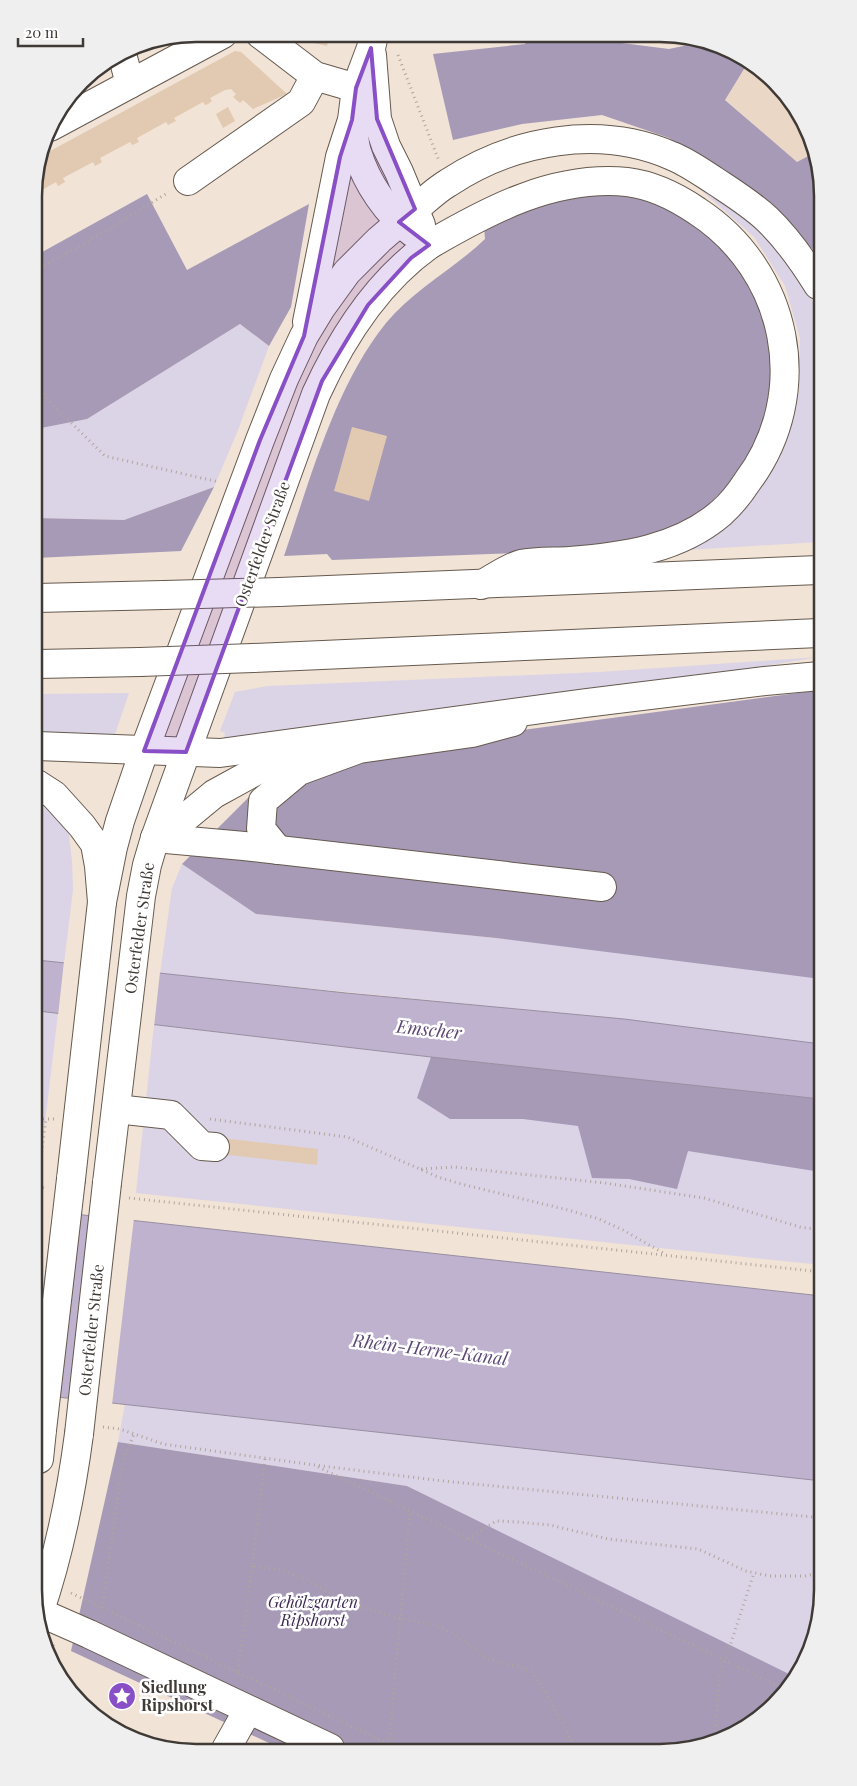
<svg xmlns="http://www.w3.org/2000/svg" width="857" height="1786" font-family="'Playfair Display',serif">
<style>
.built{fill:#ead7c5}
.green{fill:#dbd3e6}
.forest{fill:#a69ab7}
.water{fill:#beb2cf;stroke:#988ea1}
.pier{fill:#f1e3d6}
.building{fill:#e2c9b1}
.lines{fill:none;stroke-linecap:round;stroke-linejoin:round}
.minor-casing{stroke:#665a4f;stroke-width:30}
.major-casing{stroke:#665a4f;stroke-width:30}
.highway-casing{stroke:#665a4f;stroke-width:30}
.path{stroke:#b0a59b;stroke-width:3;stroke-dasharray:1 4;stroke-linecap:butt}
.minor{stroke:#fff;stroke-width:28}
.major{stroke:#fff;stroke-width:28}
.highway{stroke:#fff;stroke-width:28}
.major-bridge-casing{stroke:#665a4f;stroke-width:30;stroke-linecap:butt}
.highway-bridge-casing{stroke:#665a4f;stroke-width:30;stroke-linecap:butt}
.major-bridge{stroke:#fff;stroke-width:28}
.highway-bridge{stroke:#fff;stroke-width:28}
.marked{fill:#894fc6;fill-opacity:0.2;stroke:#894fc6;stroke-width:4;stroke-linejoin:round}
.labels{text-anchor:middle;stroke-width:5;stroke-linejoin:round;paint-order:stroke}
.street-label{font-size:16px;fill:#3f3a35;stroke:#fff}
.park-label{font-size:16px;font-style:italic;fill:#3e2b54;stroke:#fff}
.poi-label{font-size:16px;font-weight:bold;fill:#3f3a35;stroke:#fff;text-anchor:start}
.water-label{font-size:18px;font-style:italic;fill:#5c4874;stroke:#fff}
.rim{fill:none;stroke:#3f3a35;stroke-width:2.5}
</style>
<rect width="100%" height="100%" fill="#f1e3d6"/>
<g class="built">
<polygon points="587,36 692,37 713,48 587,39"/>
<polygon points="729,55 768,74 796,106 818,154 797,162 725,99"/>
</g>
<g class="green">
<polygon points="709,188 758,228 805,287 818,311 819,542 687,550 780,448 799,392 800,338 785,286 754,237 701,190"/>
<polygon points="240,324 269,346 238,430 214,487 124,520 36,518 36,429 87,419"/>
<polygon points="819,657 597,694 223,743 225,733 220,731 235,692 268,686 600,672"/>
<polygon points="129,693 113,740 37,736 37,694"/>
<polygon points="37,795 68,827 72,861 73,890 64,963 37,960"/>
<polygon points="182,864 256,914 496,938 821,975 821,1044 624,1019 160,974 172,888"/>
<polygon points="38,1011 58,1013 38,1181"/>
<polygon points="154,1025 431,1057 821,1099 822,1265 136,1193"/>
<polygon points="125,1404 822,1481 823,1600 811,1651 794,1678 407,1486 118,1442"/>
</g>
<g class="forest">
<polygon points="529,36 610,36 614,42 669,49 702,42 747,64 725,100 797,162 816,152 818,154 818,254 748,190 669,138 602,115 522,124 453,140 433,54 525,44"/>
<polygon points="147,194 187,270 309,204 291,307 269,346 240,324 87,419 36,429 35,256"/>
<path d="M591,194L643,197L680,213L713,237L743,269L761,307L772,361L770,393L758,438L740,473L704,509L666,532L572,551L332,560L327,554L284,556C310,480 335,386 386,323C413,290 454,269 485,239L484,225L542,202Z"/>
<polygon points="214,487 181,551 36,558 36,518 124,520"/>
<polygon points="820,690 821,979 496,938 256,914 182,864 247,799 271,772 375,750"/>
<polygon points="431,1057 821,1099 821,1172 688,1151 677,1189 629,1179 592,1178 578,1126 523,1119 450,1119 417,1098"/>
<polygon points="118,1442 407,1486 795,1677 783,1696 751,1725 703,1747 282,1749 71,1651"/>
</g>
<g class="water">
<polygon points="37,960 346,993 624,1019 821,1044 821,1099 431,1057 38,1011"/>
<polygon points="38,1210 822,1296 822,1481 39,1395"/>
</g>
<g class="pier">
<polygon points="64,961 160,972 154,1027 58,1016"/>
<polygon points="38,1208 53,1210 38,1327"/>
<polygon points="118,1217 134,1218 112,1405 97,1404"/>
</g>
<g class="building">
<polygon points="305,34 330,35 327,46 304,41"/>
<polygon points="235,51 241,52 287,94 253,109 243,100 240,103 233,97 236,94 231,89 225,90 210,98 212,101 208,104 205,105 203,102 174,118 176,121 168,125 166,122 137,138 139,142 132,145 130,142 100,158 102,162 95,166 93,162 63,178 65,182 58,186 56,182 35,194 35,176 41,156"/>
<polygon points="228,107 235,121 223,128 216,114"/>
<polygon points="352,427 387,436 369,501 334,491"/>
<polygon points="222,1138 318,1149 317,1165 220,1154"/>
</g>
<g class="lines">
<g class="minor-casing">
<g id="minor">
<polyline points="260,34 315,76 356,88"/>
<polyline points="130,84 223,34"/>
<polyline points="50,127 130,84 122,54"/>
<polyline points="188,181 301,102 315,76"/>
<polyline points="155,838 244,846 602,887"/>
<polyline points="278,850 261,829 263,801 299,771 359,749 472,733 513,722"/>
<polyline points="116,1109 171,1115 202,1146 215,1147"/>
<polyline points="39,1612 89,1634 330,1748"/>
<polyline points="226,1749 248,1710"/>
</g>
</g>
<g class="major-casing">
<g id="major">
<polyline points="372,55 377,119 386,146 399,172 421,225"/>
<path d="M352,121C354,131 354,143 357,152C367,184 387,213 413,233"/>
<polyline points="307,322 340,157 352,120 356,88 371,48 374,35"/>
<polyline points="71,1179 102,902 113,847 120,821 144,751 260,440 284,379 304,336 321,308 347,272 379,240 415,209"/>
<path d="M107,1183L141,896L147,865L155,838L316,394C342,337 377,282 429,245"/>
<polyline points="39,1459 42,1430"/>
<path d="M39,1613C59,1555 71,1495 79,1434"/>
</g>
</g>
<g class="highway-casing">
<g id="highway">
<path d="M415,209C426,200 436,190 448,183C513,140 599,124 672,156C687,162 701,172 715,181C733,193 751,204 767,219C787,238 803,261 818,285"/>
<path d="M429,245C489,210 554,175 627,182C653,185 675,196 697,211C788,270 814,393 747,482C740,493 731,504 721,513C679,549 623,557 570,561C554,562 536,561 521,564C509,567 492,579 481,585"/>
<polyline points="279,592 819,570"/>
<polyline points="36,598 164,595"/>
<polyline points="253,658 819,633"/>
<polyline points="37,664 140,662"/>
<polyline points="37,746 220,753 586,703 765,681 820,676"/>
<polyline points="37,784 54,795 82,826 95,844 99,866 102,902"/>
<polyline points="155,838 185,818 214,794 256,771 296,754"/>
</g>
</g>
<g class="path">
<polyline points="398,55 439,161"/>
<polyline points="35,270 86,243 169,192"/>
<polyline points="36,381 49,401 105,456 219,482"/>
<polyline points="38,1119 55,1119"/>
<polyline points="210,1119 347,1137 438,1177 461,1184 568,1210 599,1219 623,1230 665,1254"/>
<polyline points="421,1169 454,1167 605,1183 704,1198 800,1227 822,1230"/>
<polyline points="38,1182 46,1118"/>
<polyline points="38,1187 46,1188"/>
<polyline points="129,1198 822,1272"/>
<polyline points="103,1427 120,1429 163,1444 314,1465 443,1481 823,1518"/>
<polyline points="265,1459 252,1566 282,1570 306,1579 340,1599 358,1606 401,1619 435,1625 454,1634 485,1657 500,1663 517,1666 532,1672 543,1688 575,1747"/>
<polyline points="318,1467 787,1690"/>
<polyline points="468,1539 496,1521 518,1522 550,1525 608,1539 698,1549 746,1571 770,1576 805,1576 823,1572"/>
<polyline points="71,1593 397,1748"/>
<polyline points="102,1608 123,1461 134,1434"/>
<polyline points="50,1655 54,1644"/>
<polyline points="238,1671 252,1566"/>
<polyline points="714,1741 720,1671 725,1661 754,1573"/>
<polyline points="389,1744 410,1512"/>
</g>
<use href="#minor" class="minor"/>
<use href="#major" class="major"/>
<use href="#highway" class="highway"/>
<g class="major-bridge-casing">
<g id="major-bridge">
<polyline points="42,1430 71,1179"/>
<polyline points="79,1434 107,1183"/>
</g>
</g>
<g class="highway-bridge-casing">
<g id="highway-bridge">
<polyline points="164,595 279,592"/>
<polyline points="140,662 253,658"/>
</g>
</g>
<use href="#major-bridge" class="major-bridge"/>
<use href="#highway-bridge" class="highway-bridge"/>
</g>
<path class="marked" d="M371,48L377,119L415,209L399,222L429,245L411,258L368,305L322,381L186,752L144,751L260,440L304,336L340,157L352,120L356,88Z"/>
<defs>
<g id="sight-disc" transform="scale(1.4375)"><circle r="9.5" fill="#894fc6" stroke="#fff"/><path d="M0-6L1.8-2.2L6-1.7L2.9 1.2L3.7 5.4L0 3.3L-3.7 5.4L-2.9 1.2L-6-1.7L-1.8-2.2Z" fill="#fff"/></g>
</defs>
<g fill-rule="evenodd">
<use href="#sight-disc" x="122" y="1696"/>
</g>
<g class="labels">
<g class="street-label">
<text transform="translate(262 544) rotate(-70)" y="6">Osterfelder Straße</text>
<text transform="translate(139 928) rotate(-82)" y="6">Osterfelder Straße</text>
<text transform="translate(91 1330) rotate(-84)" y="6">Osterfelder Straße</text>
</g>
<g class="park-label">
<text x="313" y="1608">Gehölzgarten<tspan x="313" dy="18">Ripshorst</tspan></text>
</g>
<g class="poi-label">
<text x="141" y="1693">Siedlung<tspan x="141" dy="18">Ripshorst</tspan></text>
</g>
<g class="water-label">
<text transform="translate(429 1030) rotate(6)" y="6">Emscher</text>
<text transform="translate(430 1350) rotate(7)" y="6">Rhein-Herne-Kanal</text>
</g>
</g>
<path d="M0 0H857V1786H0ZM196 42H660A154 154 0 0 1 814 196V1590A154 154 0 0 1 660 1744H196A154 154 0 0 1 42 1590V196A154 154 0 0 1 196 42Z" fill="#f0efef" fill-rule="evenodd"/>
<path class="rim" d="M196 42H660A154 154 0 0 1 814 196V1590A154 154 0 0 1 660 1744H196A154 154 0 0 1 42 1590V196A154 154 0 0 1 196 42Z"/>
<path d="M18 38v8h65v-8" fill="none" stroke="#3f3a35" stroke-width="2.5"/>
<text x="25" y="38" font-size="15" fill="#3f3a35" stroke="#ffffff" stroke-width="4" paint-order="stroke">20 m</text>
</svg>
